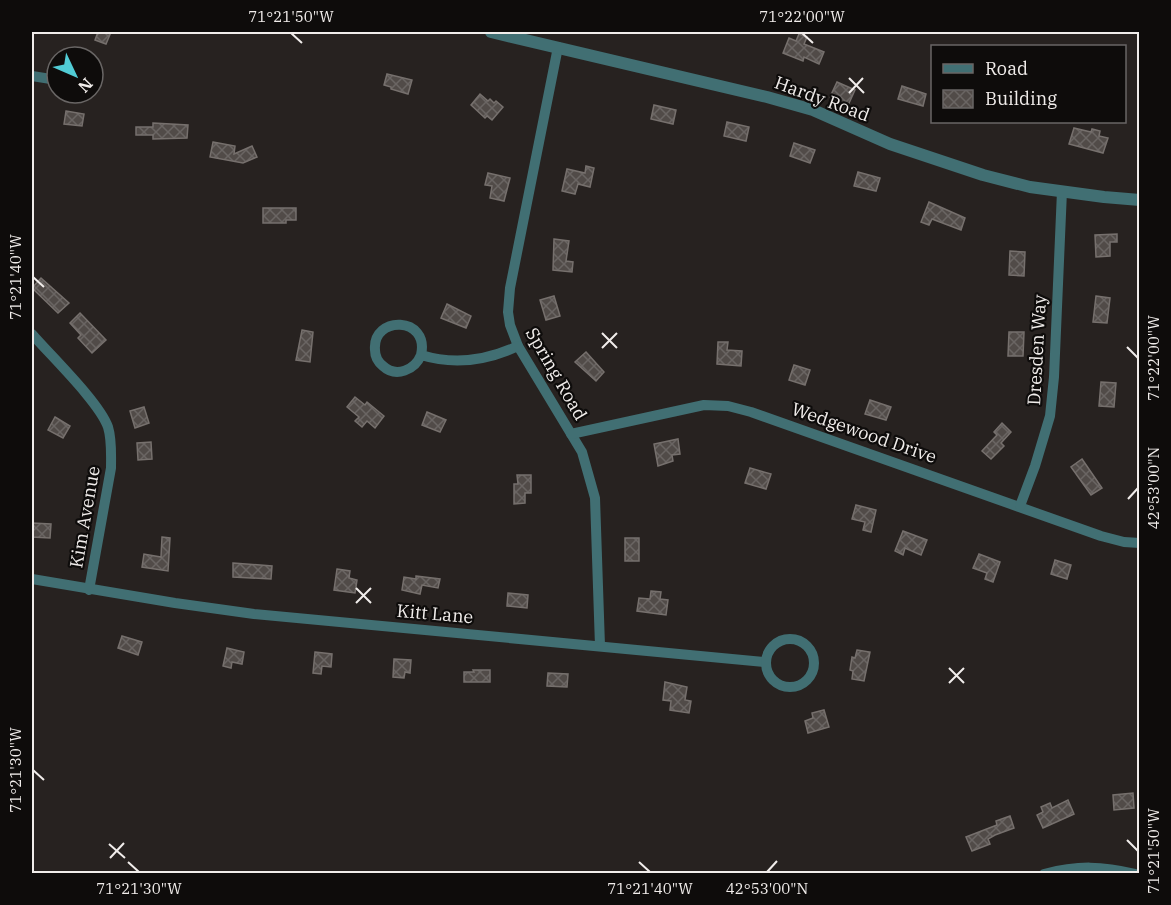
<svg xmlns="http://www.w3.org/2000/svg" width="1171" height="905" font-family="'IBM Plex Serif',serif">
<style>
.building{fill:url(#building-cross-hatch);stroke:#76706d;stroke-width:1.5}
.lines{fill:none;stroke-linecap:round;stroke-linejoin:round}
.minor{stroke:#416f73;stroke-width:10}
.tertiary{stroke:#416f73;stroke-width:12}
.ticks{fill:none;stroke:#f1edeb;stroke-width:2}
.labels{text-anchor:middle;stroke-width:4.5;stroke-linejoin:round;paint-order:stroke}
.street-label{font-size:18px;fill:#f1edeb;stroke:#0e0c0b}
.neatline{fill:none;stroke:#f1edeb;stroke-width:2}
.ticks-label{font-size:15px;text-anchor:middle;fill:#f1edeb}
</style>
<defs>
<pattern id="building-cross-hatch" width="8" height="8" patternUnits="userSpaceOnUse" patternTransform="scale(1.5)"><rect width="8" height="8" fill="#514b48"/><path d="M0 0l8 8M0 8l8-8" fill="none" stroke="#6a6563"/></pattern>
</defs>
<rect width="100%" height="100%" fill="#272220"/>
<g class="building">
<polygon points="98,32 111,32 106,44 95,40"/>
<polygon points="799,34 807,37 804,44 824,52 819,64 804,57 803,61 783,53 789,38 796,41"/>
<polygon points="387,74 412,80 408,94 391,89 391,87 384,85"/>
<polygon points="837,82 855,90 845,112 832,106 835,100 830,97"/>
<polygon points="902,86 926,94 923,106 898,99"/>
<polygon points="480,94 488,101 490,99 494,103 496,101 503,107 492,120 487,116 485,118 471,105"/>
<polygon points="654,105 676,110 673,124 651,119"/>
<polygon points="66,111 84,114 82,126 64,124"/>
<polygon points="727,122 749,127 746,141 724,136"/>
<polygon points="153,123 188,125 187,138 153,139 153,135 136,135 136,127 153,127"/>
<polygon points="1074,128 1091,132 1092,129 1100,131 1099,136 1108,138 1103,153 1069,144"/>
<polygon points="213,142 235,146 234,154 252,146 257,157 243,163 210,157"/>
<polygon points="794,143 815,150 810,163 790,156"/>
<polygon points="586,166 594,168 590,187 578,184 575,194 562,191 567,169 585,173"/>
<polygon points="858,172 880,178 876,191 854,186"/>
<polygon points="488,173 510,178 504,201 490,198 492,186 485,185"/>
<polygon points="929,202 965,218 961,230 932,219 929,225 921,222"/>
<polygon points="263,208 296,208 296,220 286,220 286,223 263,223"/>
<polygon points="1117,234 1117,242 1110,242 1110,256 1096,257 1095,235"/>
<polygon points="554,239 569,241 566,261 573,262 572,272 553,270"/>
<polygon points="1010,251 1025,252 1024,276 1009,275"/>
<polygon points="41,278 69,303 58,313 32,288"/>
<polygon points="554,296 560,316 546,320 540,300"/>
<polygon points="1096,296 1110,298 1107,323 1093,322"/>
<polygon points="447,304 471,316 466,328 441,318"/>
<polygon points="80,313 106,340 92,353 78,338 81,335 70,323"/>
<polygon points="302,330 313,332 310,362 296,360"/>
<polygon points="1009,332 1024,332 1023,356 1008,356"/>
<polygon points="718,342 728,342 727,350 742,351 741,366 717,364"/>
<polygon points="586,352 604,372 596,381 575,362"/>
<polygon points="794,365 810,370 805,385 789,380"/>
<polygon points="1101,382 1116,383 1114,407 1099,406"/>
<polygon points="355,397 365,405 367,402 384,416 375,428 367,421 362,427 355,421 359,417 347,407"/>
<polygon points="870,400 891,407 886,420 865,414"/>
<polygon points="144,407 149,423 135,428 130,411"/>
<polygon points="427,412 446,420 440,432 422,425"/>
<polygon points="55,417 70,426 63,438 48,430"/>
<polygon points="1002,423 1011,432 1001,443 1004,446 991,459 982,451 997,435 994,432"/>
<polygon points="678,439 680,454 672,455 673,461 658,466 654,444"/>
<polygon points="151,442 152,459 138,460 137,443"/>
<polygon points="1082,459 1102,488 1091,495 1071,467"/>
<polygon points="750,468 771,474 766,489 745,483"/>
<polygon points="517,475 531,475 531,493 525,493 525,503 514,504 514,484 518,484"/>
<polygon points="856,505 876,510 871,532 863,530 865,522 852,519"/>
<polygon points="32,523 51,524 50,538 32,537"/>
<polygon points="903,531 927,540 921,555 905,548 903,555 895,551"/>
<polygon points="162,537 170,538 168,571 142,567 144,554 161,557"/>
<rect x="625" y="538" width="14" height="23"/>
<polygon points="979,554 1000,562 993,582 985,579 987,573 973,568"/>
<polygon points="1055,560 1071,565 1067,579 1051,574"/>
<polygon points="233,563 272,566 271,579 233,577"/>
<polygon points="337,569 350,571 349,578 357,580 355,593 334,590"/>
<polygon points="416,576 440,579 438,588 422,585 420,594 402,590 404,577 416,579"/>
<polygon points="651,591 661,592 660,599 668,600 666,615 637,611 639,598 650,599"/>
<polygon points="508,593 528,595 527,608 507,606"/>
<polygon points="122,636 142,642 138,655 118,648"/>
<polygon points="227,648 244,652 242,664 232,662 231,668 223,666"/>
<polygon points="857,650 870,652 864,681 852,679 853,671 850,670 852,657 855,658"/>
<polygon points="315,652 332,654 331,667 322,666 321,674 313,673"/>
<polygon points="394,659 411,660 410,673 405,672 404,678 393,677"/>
<polygon points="473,670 490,670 490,682 464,682 464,672 474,672"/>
<polygon points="548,673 568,674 567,687 547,686"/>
<polygon points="665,682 687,687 685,700 691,701 689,713 670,710 671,701 663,700"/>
<polygon points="824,710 829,727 808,733 805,721 813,718 812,713"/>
<polygon points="1133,793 1134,808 1114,810 1113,795"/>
<polygon points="1068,800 1074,814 1043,828 1037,815 1043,812 1041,807 1050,803 1052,808"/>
<polygon points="1010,816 1014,828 995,835 988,839 990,844 972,851 966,837 997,825 996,821"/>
</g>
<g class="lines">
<g class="minor">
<polyline points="558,47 510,288 508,312 510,325 518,346 582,452 595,498 600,646"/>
<polyline points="32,76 57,80"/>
<path d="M32,334C51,356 99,402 108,427C112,440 111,455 111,468L89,590"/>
<path d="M421,355C430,316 372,315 375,350C375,356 378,362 383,366C396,378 415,370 421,355C454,365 488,360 518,346"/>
<polyline points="571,434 704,405 728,406 751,412 1101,536 1124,542 1140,543"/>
<polyline points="1020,506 1035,466 1050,416 1054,377 1062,191"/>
<polyline points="32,579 175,603 254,614 765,662"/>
<circle cx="790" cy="663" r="24"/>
<path d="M1044,874C1078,865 1102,866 1136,874"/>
</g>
<polyline class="tertiary" points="491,32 767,97 813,110 890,144 983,175 1030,187 1104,197 1140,200"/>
</g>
<path class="ticks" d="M291,33L302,43M802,33L813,43M849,78L864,93M849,93L863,78M33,277L44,287M602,333L617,348M1127,347L1138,358M602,348L617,333M1128,499L1138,488M356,588L371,603M356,603L371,588M949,668L964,683M949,683L964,668M33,770L44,780M1127,840L1138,851M109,844L125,858M110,858L124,843M128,862L139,872M639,862L650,872M767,872L777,861"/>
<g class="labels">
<g class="street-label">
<text transform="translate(822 99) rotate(20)" y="6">Hardy Road</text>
<text transform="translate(1037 350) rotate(-87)" y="6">Dresden Way</text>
<text transform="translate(556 374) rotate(60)" y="6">Spring Road</text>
<text transform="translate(864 433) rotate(19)" y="6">Wedgewood Drive</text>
<text transform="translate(85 517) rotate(-80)" y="6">Kim Avenue</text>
<text transform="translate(435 614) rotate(5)" y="6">Kitt Lane</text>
</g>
</g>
<rect width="1171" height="905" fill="none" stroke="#0e0c0b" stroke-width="66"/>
<rect x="931" y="45" width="195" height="78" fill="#0e0c0b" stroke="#696665" stroke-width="1.5"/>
<rect x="943" y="64" width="30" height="9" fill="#416f73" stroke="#696665" stroke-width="1.5"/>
<text x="985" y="75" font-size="18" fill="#f1edeb">Road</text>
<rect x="943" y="90" width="30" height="18" fill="url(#building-cross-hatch)" stroke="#696665" stroke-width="1.5"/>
<text x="985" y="105" font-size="18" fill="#f1edeb">Building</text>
<g transform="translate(75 75) rotate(134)"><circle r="28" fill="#0e0c0b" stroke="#696665" stroke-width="1.5"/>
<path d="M0-4.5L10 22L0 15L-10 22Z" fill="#51ccd5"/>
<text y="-9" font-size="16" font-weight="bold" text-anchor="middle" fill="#f1edeb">N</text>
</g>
<rect x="33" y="33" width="1105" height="839" class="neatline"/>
<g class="ticks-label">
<text x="291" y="22">71°21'50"W</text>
<text x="802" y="22">71°22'00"W</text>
<text transform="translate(16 277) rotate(-90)" y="5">71°21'40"W</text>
<text transform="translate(1154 358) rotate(-90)" y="5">71°22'00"W</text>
<text transform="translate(1154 488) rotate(-90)" y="5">42°53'00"N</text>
<text transform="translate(16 770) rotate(-90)" y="5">71°21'30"W</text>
<text transform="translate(1154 851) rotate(-90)" y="5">71°21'50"W</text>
<text x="139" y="894">71°21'30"W</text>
<text x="650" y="894">71°21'40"W</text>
<text x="767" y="894">42°53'00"N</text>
</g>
</svg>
